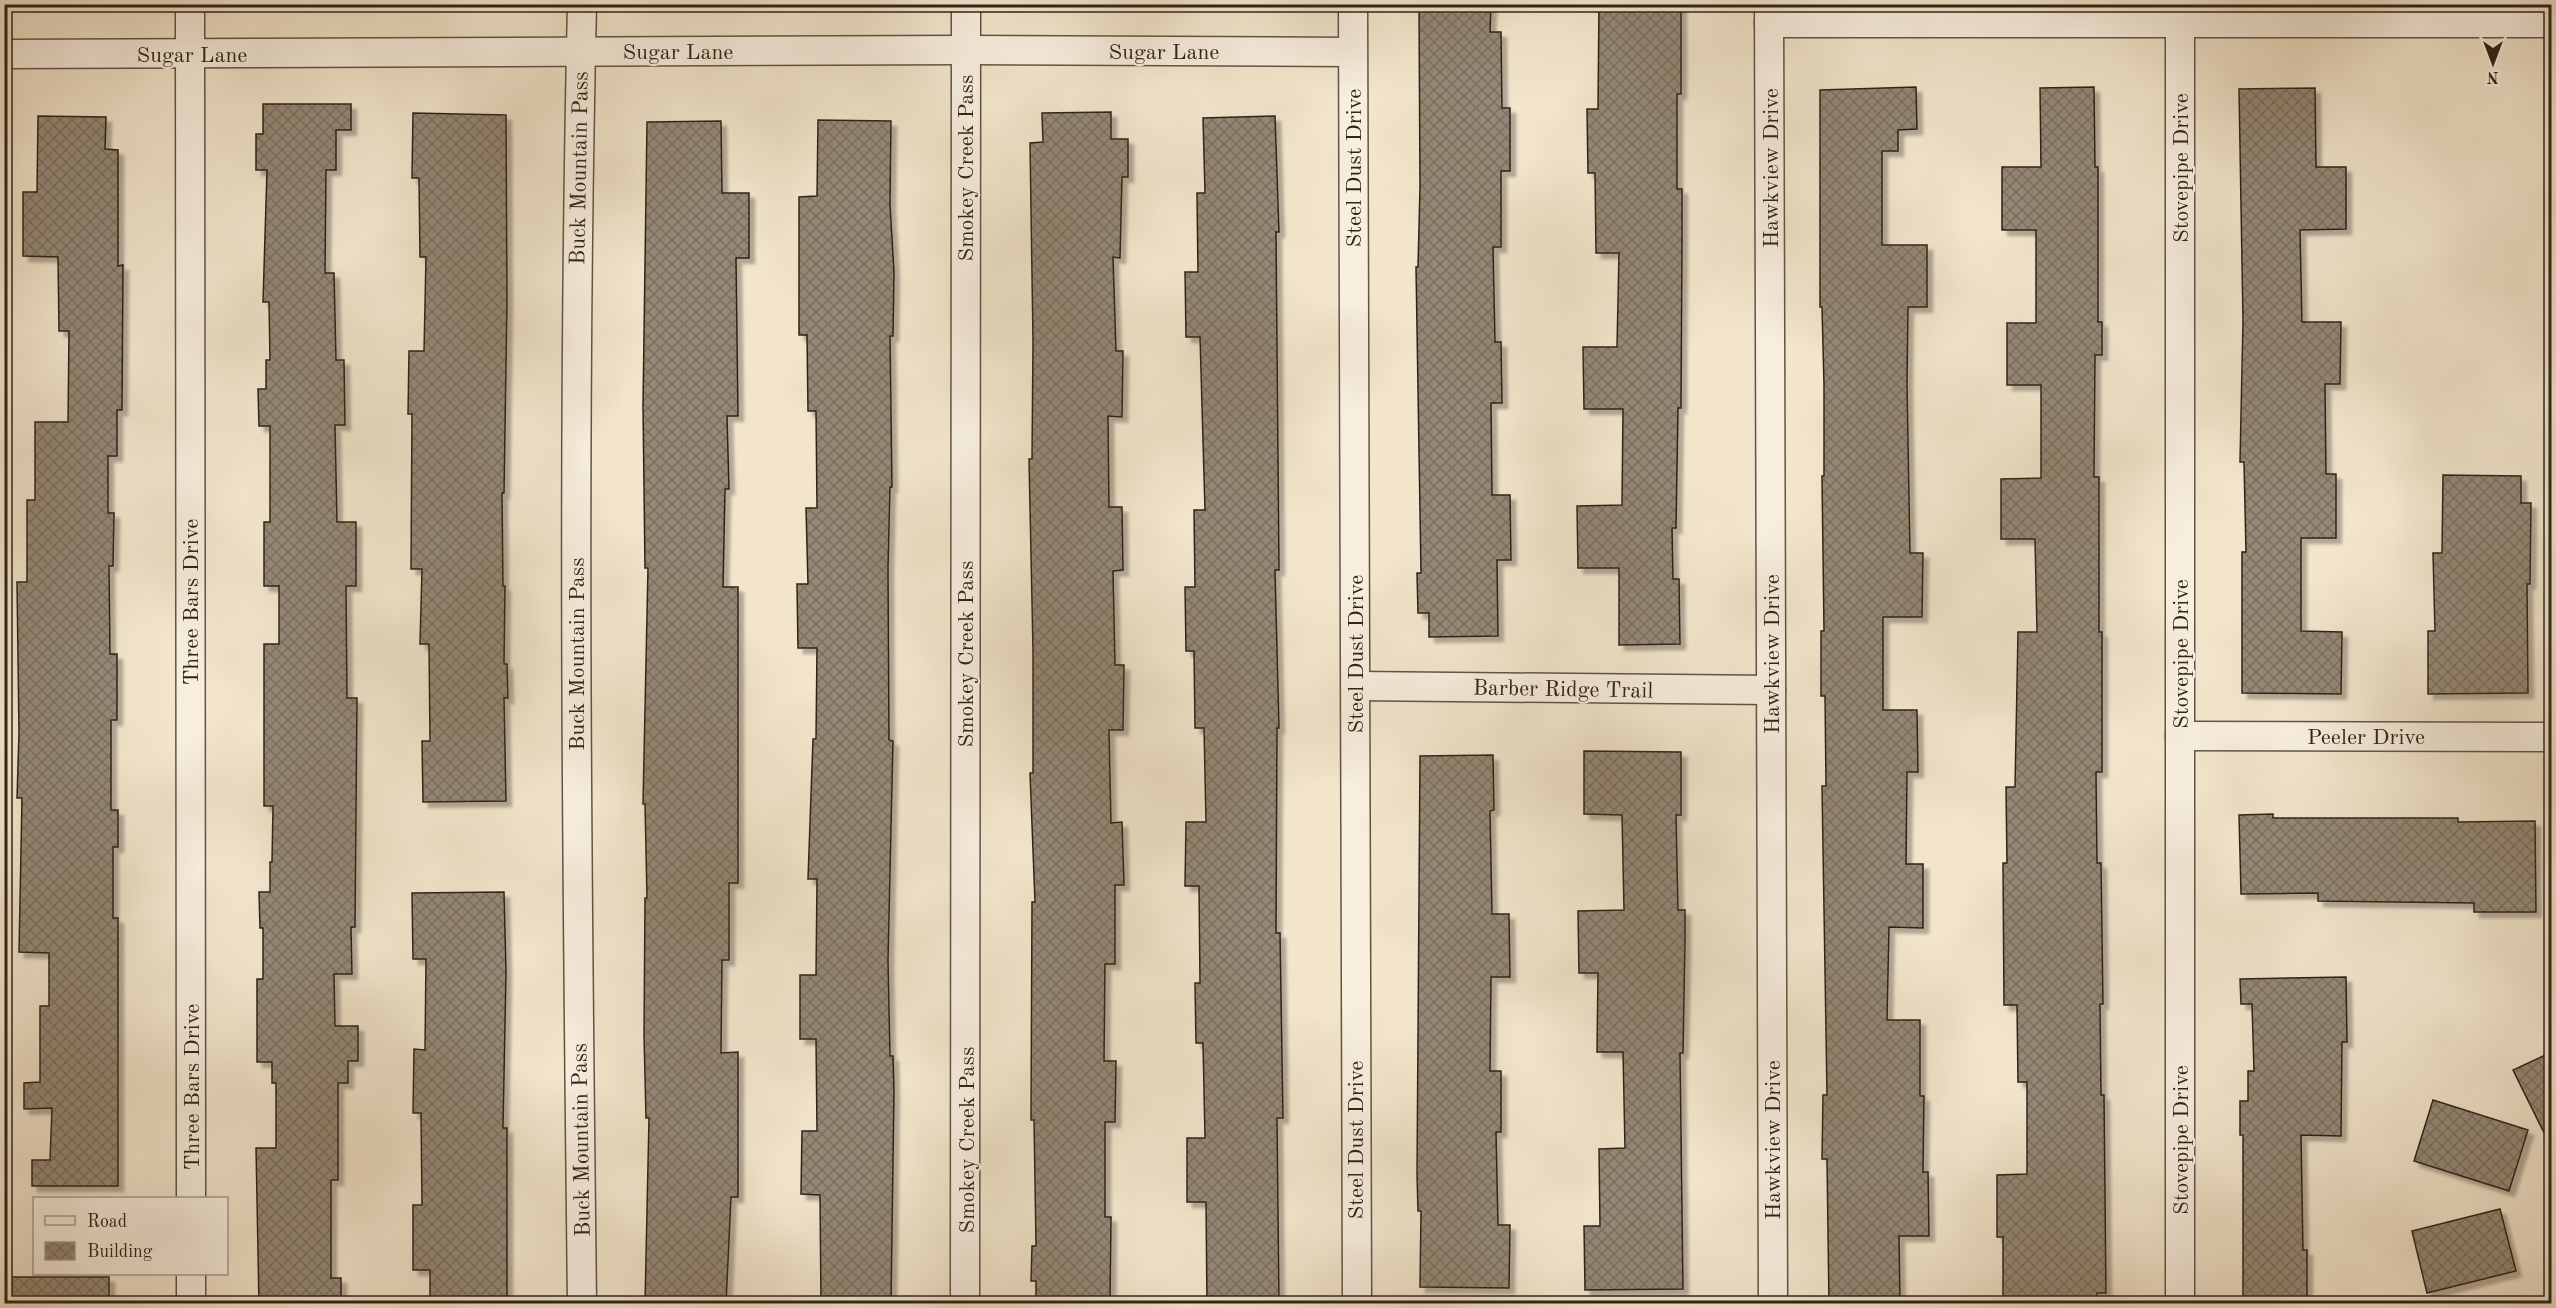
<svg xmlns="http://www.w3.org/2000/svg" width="2556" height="1308" font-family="'Old Standard TT',serif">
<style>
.building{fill:url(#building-cross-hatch);stroke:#2f2418;stroke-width:1.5;filter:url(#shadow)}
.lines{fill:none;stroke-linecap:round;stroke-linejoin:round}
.street-casing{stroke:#605445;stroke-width:31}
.street{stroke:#f7eede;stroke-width:28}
.labels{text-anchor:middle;stroke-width:4.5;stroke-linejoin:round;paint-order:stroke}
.street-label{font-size:22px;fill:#2f2418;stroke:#f7eede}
</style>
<defs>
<pattern id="building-cross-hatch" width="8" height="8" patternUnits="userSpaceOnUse" patternTransform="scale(1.5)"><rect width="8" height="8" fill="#948876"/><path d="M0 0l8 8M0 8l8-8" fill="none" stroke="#796f60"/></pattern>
<filter id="shadow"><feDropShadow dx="5.5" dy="5.5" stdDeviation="1.5" flood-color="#0004"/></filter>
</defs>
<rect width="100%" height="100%" fill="#f2e5cc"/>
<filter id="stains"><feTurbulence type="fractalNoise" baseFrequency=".00333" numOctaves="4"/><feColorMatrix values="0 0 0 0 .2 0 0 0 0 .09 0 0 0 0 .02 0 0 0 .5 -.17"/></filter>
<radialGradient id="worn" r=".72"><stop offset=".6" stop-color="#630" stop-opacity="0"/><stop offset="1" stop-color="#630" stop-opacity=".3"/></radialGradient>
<g class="building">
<polygon points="1419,4 1491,4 1490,32 1501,32 1502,108 1510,108 1510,171 1501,171 1501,247 1493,247 1495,342 1501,342 1502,403 1491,403 1492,495 1510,495 1511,560 1497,560 1498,636 1429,637 1429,613 1418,613 1417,573 1421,573 1416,267 1418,267 1420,187"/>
<polygon points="1599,4 1681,4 1681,94 1677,94 1677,189 1682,189 1682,241 1681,408 1678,408 1676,528 1672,528 1673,579 1679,579 1680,644 1619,645 1619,568 1578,568 1577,506 1622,505 1623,409 1584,409 1583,347 1617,347 1619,253 1596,253 1595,173 1588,173 1587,109 1598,109"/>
<polygon points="1916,87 1917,129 1898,130 1898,151 1882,151 1882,245 1927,245 1927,307 1908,307 1907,384 1910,553 1923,553 1922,617 1883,617 1883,710 1917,710 1918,772 1907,772 1906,864 1923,864 1923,928 1889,927 1887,1020 1920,1020 1920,1096 1924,1096 1923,1172 1928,1172 1929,1236 1899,1236 1900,1304 1829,1304 1827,1159 1822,1159 1823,1095 1827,1095 1822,786 1826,786 1825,696 1821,696 1821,631 1824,631 1822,476 1824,476 1824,385 1822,307 1820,307 1820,90"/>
<polygon points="2094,87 2095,167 2098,167 2098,322 2102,322 2102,355 2095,355 2094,477 2099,477 2099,632 2102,632 2102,772 2096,772 2097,863 2101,863 2103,1004 2100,1004 2101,1095 2104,1095 2106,1293 2097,1293 2097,1304 2003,1304 2003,1237 1997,1237 1997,1175 2027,1174 2027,1082 2018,1082 2017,1005 2004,1005 2003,863 2007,863 2006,787 2015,787 2018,632 2037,632 2035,539 2001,539 2001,479 2041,478 2041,385 2007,385 2007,323 2036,323 2036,230 2002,230 2002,167 2041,167 2040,88"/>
<polygon points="2315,88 2316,167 2346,167 2346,229 2300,230 2302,322 2341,322 2340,384 2325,384 2326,474 2336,474 2336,538 2301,538 2301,631 2342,632 2341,694 2242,693 2242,552 2246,552 2244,462 2240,462 2243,321 2239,89"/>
<polygon points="263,104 351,104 351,130 336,130 336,170 326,170 325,273 334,273 336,360 344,360 345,425 335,425 337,522 356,522 356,586 346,586 347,698 357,698 355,927 351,927 352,974 334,974 335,1026 358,1026 358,1061 348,1061 348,1083 338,1083 338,1180 331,1180 331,1278 341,1278 341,1304 259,1304 256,1148 276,1148 276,1083 272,1083 272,1062 257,1062 257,979 263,979 263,928 260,928 259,892 270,892 270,862 272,862 273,806 264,806 264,644 279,644 279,586 264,586 264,522 270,522 270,426 259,426 258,389 266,389 266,360 270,360 269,302 263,302 267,170 256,170 256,134 263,134"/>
<polygon points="1111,112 1111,139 1128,139 1128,177 1122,177 1120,258 1113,257 1116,351 1123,351 1122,417 1108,416 1109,507 1122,507 1123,570 1113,571 1115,665 1124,665 1123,730 1109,730 1111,823 1122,822 1124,885 1115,885 1115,964 1105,964 1104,1061 1116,1061 1115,1122 1105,1122 1105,1217 1111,1217 1110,1304 1036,1304 1036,1281 1031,1281 1032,1246 1036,1246 1034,1120 1031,1120 1032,902 1035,902 1030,773 1033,773 1033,650 1029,459 1032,459 1033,341 1030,143 1043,142 1042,113"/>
<polygon points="413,113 506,115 507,300 504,493 502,493 503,586 505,586 504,664 507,664 508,698 504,698 506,801 423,802 422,741 430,741 429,644 420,644 422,569 411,569 412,414 408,414 409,351 424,351 426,257 420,257 419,178 412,178"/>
<polygon points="38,116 106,117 105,149 118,150 118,266 123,265 122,410 117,410 117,456 108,456 108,513 114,513 113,566 109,566 110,654 117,654 117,720 111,720 111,810 118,810 118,847 113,847 113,918 118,918 118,1186 32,1186 32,1160 50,1160 52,1108 24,1109 24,1083 40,1082 40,1006 49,1006 49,953 19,952 22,798 17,798 19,733 17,582 27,582 27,500 35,500 35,422 68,422 69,331 59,331 58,257 23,256 23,192 37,192"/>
<polygon points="1275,116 1279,232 1276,232 1279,570 1275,570 1279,728 1277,728 1276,933 1280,933 1283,1118 1277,1118 1279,1304 1207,1304 1206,1202 1187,1202 1187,1138 1205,1138 1203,1043 1196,1043 1195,983 1200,983 1199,886 1185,886 1186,822 1206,822 1204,728 1195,728 1194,651 1186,651 1185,587 1195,587 1194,510 1205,510 1200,337 1186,337 1185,272 1198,272 1197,193 1205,193 1203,118"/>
<polygon points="818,120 891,121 890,204 894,272 893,336 890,336 892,487 890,487 888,568 889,740 893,741 888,960 890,1056 893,1056 894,1091 891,1304 821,1304 820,1195 801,1194 802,1131 817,1131 816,1039 800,1039 800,975 816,975 817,879 808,879 813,739 816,739 817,648 798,648 797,584 808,584 806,508 817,508 816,411 808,411 807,335 799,335 799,197 817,196"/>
<polygon points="721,121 722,193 749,193 749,258 736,258 738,416 727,416 729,489 725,489 723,587 738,587 738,883 729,883 729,960 722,960 721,1053 738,1052 738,1197 731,1197 726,1304 645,1304 649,1118 646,1118 644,1035 645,898 647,898 645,804 643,804 648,568 645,568 643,406 647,122"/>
<polygon points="2443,475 2521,476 2521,503 2531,503 2530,584 2527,584 2528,693 2428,694 2428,631 2435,631 2433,553 2442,553"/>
<polygon points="1584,751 1681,752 1681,815 1676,815 1678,910 1685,910 1685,941 1683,1053 1680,1053 1683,1289 1585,1290 1584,1226 1600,1226 1599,1149 1625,1148 1623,1052 1597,1052 1598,973 1579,973 1578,911 1624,910 1622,815 1584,814"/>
<polygon points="1493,755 1494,810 1490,811 1492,914 1509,914 1510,977 1491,977 1490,1071 1501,1071 1501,1132 1496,1132 1498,1225 1510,1225 1509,1288 1420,1287 1421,1211 1418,1211 1417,1175 1420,756"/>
<polygon points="2273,814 2273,818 2458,818 2458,822 2535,821 2536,912 2474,912 2474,903 2318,901 2318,893 2241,894 2239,815"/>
<polygon points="504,892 506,972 503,1128 507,1128 507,1304 430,1304 430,1270 413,1270 413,1205 422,1205 421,1113 413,1113 414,1049 425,1050 426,959 413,959 412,893"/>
<polygon points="2346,977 2347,1042 2342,1042 2341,1136 2301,1135 2303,1250 2307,1250 2307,1304 2243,1304 2243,1135 2240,1135 2240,1101 2248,1101 2248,1071 2254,1071 2252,1004 2241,1004 2240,979"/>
<polygon points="2552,1052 2552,1149 2513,1070"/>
<polygon points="2433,1100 2528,1130 2509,1191 2414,1161"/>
<polygon points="2500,1209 2516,1271 2427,1293 2412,1231"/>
<rect x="12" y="1277" width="97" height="27"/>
</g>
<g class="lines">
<g class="street-casing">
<g id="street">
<polyline points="190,4 191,1198"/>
<path d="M582,4C572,438 577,870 582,1304"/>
<polyline points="1353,4 1357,1304"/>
<polyline points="1769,4 1773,1304"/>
<polyline points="2180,4 2180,1304"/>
<polyline points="1769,23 2552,23"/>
<polyline points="4,54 965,50 1352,52"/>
<polyline points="1356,686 1771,690"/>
<polyline points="2180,736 2552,737"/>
<polyline points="191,1274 191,1304"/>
<polyline points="965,1304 966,4"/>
</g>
</g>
<use href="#street" class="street"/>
</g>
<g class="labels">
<g class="street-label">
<text x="678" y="59">Sugar Lane</text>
<text x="1164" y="59">Sugar Lane</text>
<text x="192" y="62">Sugar Lane</text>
<text transform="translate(578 168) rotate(-89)" y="8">Buck Mountain Pass</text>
<text transform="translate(965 168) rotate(-90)" y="8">Smokey Creek Pass</text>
<text transform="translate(1353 168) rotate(-90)" y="8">Steel Dust Drive</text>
<text transform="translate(1770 168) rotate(-90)" y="8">Hawkview Drive</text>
<text transform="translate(2180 168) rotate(-90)" y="8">Stovepipe Drive</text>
<text transform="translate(190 602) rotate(-90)" y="8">Three Bars Drive</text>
<text transform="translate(576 654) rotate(-90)" y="8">Buck Mountain Pass</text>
<text transform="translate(965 654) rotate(-90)" y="8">Smokey Creek Pass</text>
<text transform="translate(1355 654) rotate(-90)" y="8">Steel Dust Drive</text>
<text transform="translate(1771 654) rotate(-90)" y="8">Hawkview Drive</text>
<text transform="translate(2180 654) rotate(-90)" y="8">Stovepipe Drive</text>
<text transform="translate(1563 688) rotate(1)" y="8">Barber Ridge Trail</text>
<text x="2366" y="744">Peeler Drive</text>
<text transform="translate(191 1087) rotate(-90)" y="8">Three Bars Drive</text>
<text transform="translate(580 1140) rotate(-91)" y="8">Buck Mountain Pass</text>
<text transform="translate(966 1140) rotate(-90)" y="8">Smokey Creek Pass</text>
<text transform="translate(1355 1140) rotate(-90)" y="8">Steel Dust Drive</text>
<text transform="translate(1772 1140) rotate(-90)" y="8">Hawkview Drive</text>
<text transform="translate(2180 1140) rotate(-90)" y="8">Stovepipe Drive</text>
</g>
</g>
<rect width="2556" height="1308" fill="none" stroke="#f2e5cc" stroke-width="24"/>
<rect x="6" y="6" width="2544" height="1296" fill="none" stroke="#2f2418" stroke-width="3"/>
<rect x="12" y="12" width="2532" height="1284" fill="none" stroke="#2f2418" stroke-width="1.5"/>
<rect x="33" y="1197" width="195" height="78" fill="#f7eede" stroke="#a79d8f" stroke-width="1.5"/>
<rect x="45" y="1216" width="30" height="9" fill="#f7eede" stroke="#a79d8f" stroke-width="1.5"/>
<text x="87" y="1227" font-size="18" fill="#2f2418">Road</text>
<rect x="45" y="1242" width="30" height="18" fill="url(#building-cross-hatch)" stroke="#a79d8f" stroke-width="1.5"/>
<text x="87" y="1257" font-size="18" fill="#2f2418">Building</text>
<g transform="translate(2493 63) rotate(180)" stroke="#f7eede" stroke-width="4.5" paint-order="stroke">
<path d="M0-4.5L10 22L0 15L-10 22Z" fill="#2f2418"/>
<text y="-9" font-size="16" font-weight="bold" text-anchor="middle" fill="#2f2418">N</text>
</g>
<rect width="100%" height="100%" filter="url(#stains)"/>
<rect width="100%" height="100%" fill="url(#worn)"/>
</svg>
